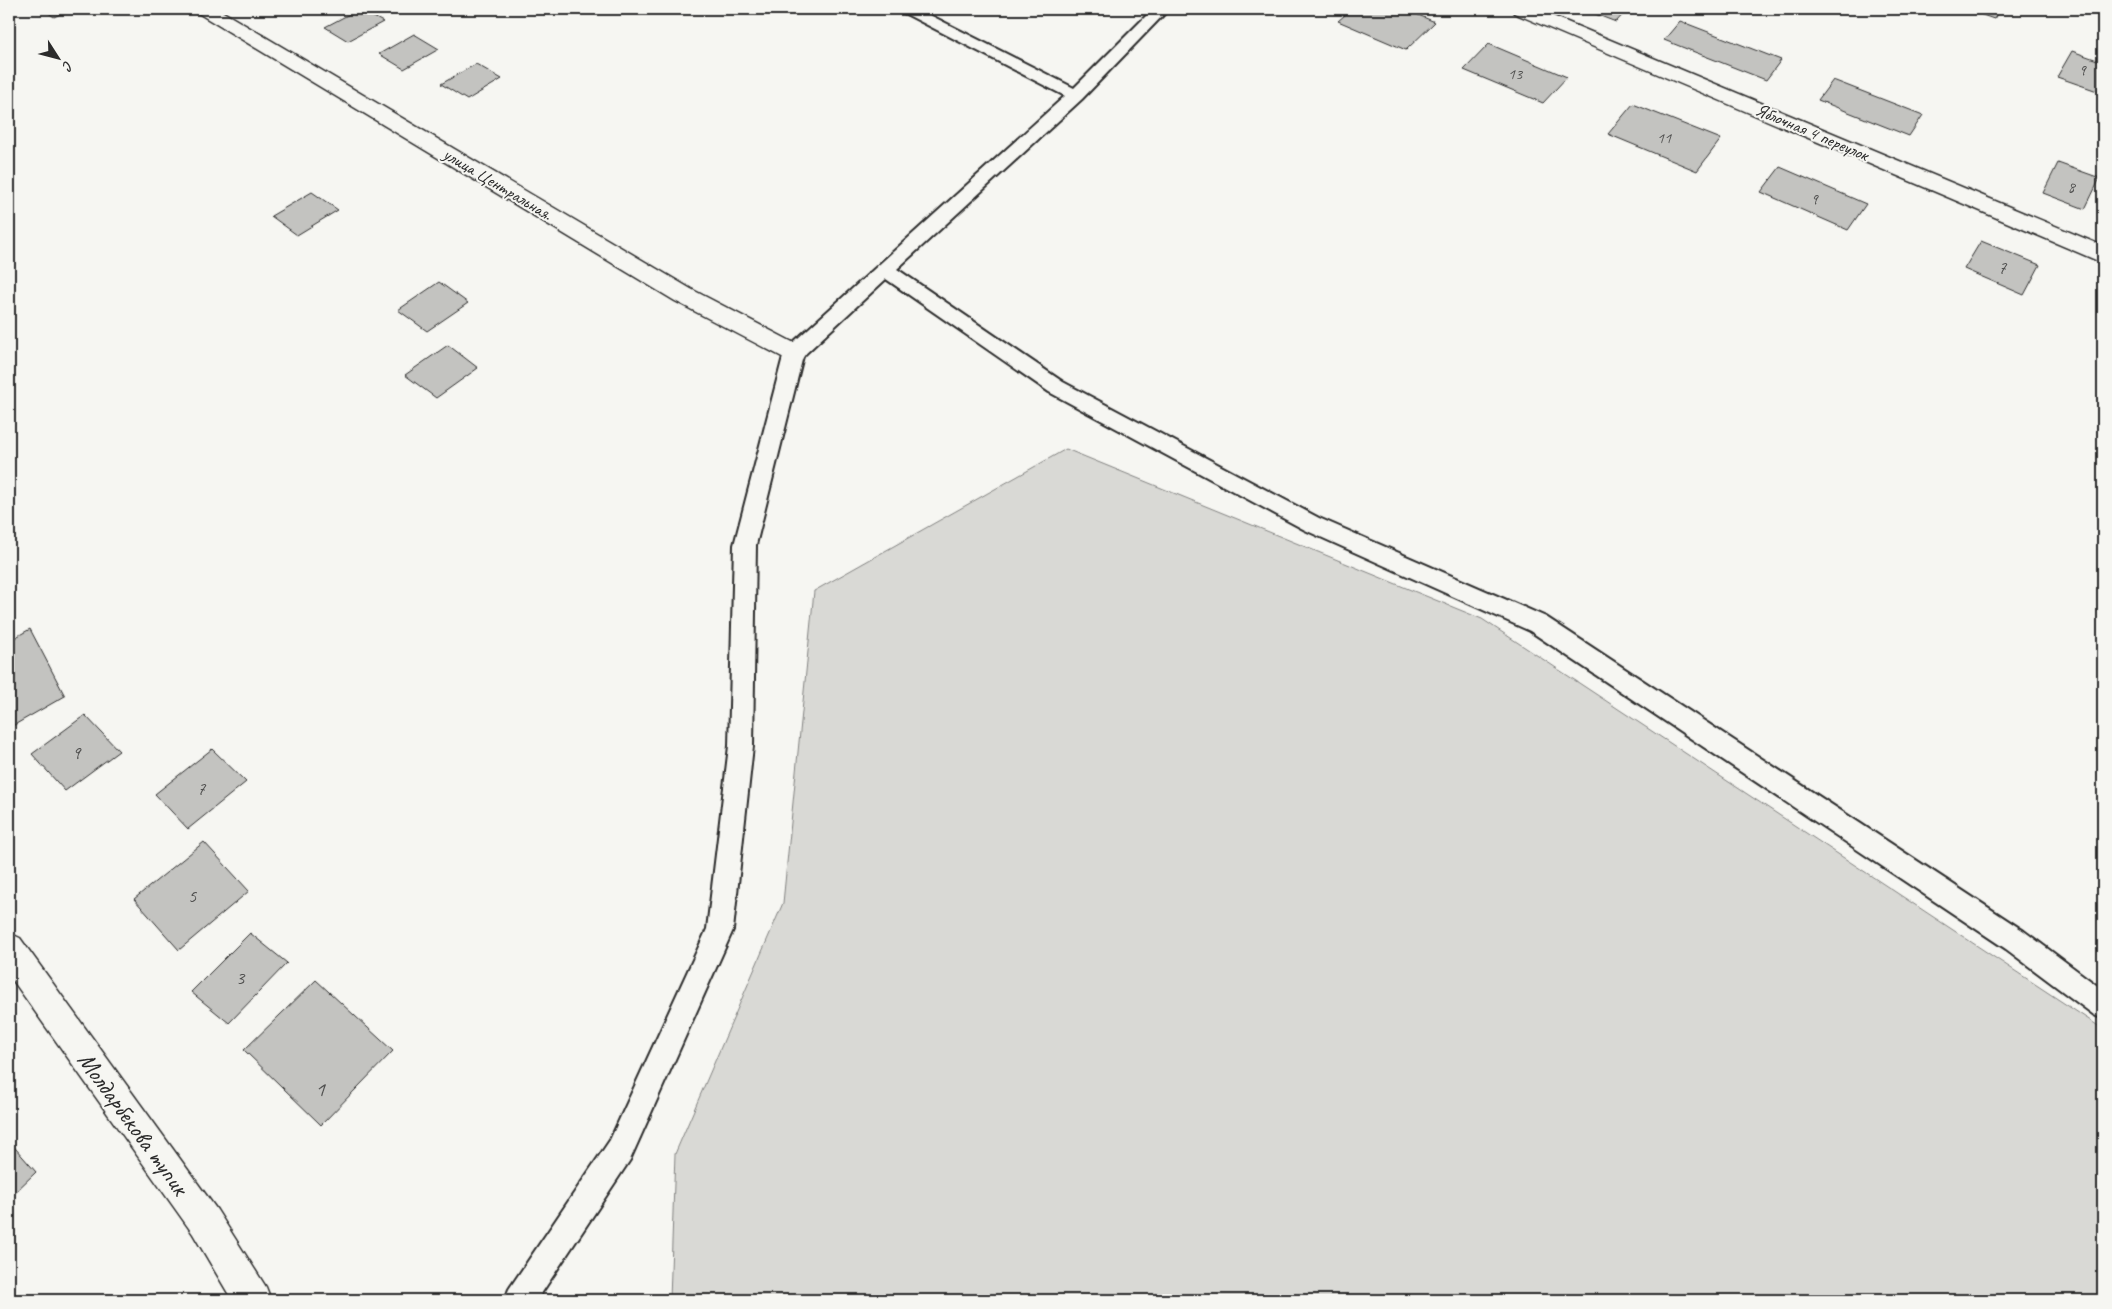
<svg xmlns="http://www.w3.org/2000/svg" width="2112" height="1309" font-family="Caveat,sans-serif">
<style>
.green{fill:#d9d9d5;stroke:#828280}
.building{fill:#c3c3c0;stroke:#2b2b2b}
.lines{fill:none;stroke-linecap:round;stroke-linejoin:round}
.lane-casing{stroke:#2b2b2b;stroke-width:4}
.street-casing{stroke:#2b2b2b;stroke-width:3}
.lane{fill:#f6f6f2;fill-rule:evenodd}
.street{fill:#f6f6f2;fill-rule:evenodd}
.labels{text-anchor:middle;stroke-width:4;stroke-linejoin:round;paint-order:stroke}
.far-number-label{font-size:16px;fill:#515150}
.far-street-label{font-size:18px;fill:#2b2b2b;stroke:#f6f6f2}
.number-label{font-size:19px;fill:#515150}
.near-number-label{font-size:22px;fill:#515150}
.near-street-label{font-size:25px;fill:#2b2b2b;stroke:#f6f6f2}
</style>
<rect width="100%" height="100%" fill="#f6f6f2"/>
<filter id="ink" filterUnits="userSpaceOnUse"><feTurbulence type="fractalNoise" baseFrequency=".02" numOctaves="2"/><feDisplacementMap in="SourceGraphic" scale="10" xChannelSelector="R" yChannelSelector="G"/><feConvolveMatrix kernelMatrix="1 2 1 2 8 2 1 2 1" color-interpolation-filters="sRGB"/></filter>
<g filter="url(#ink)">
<polygon class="green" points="1066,449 1482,619 2103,1029 2103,1300 670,1300 675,1154 783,903 814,591"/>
<g class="building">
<polygon points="43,9 71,9 54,17"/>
<polygon points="359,9 383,22 348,41 325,27"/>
<polygon points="1352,9 1404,9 1435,22 1406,50 1338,21"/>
<polygon points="1582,9 1628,9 1616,22"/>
<polygon points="1965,9 2000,9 1994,19"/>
<polygon points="1680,21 1781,60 1766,80 1664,40"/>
<polygon points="414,34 439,49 404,69 379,54"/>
<polygon points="1489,44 1567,77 1543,103 1464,70"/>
<polygon points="2072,51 2103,62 2103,93 2057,77"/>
<polygon points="476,64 502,79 467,100 441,84"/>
<polygon points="1833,80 1923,115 1909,136 1818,100"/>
<polygon points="1633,104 1721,139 1697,171 1608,134"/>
<polygon points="2058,163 2100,178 2085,209 2043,193"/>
<polygon points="1780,167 1866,204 1848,230 1761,192"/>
<polygon points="312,192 338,210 297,235 271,216"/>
<polygon points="1981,241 2040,265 2024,295 1964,269"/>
<polygon points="439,282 468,303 427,331 398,310"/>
<polygon points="448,345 478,368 436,398 405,375"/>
<polygon points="30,629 65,696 9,728 9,641"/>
<polygon points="85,715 119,751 65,791 32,754"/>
<polygon points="212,749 246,782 188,829 155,794"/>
<polygon points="204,842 249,891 179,950 134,899"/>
<polygon points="250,933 287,963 229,1023 191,992"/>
<polygon points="316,980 393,1051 321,1125 244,1050"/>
<polygon points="9,1141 36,1172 9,1198"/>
</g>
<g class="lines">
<g class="lane-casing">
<polygon id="lane" points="899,9 918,9 1074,88 1153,9 1169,9 1082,99 897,269 1063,382 1319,518 1546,617 2024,931 2103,990 2103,1019 2094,1015 2006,949 1530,631 1305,530 1049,392 886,279 803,356 756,545 753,746 733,930 630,1160 537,1300 505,1300 509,1289 610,1140 707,929 729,746 734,545 784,353 787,348 1065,96 902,12"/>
</g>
<g class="street-casing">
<g id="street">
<polygon points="196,9 218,9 691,289 802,347 806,353 802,359 794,362 786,359 675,301 198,13"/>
<polygon points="1512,9 1536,9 2103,246 2103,263 1514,13"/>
<polygon points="9,933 20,938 217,1210 266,1287 271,1300 232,1300 193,1234 9,975"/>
</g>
</g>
<use href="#lane" class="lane"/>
<use href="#street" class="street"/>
</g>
</g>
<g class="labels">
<g class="far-number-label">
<text x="2082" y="75">9</text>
<text x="1515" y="79">13</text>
<text x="1664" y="143">11</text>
<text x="2071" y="192">8</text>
<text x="1814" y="204">9</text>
</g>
<g class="far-street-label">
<text transform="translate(1812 132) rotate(23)" y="6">Яблочная 4 переулок</text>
<text transform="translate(498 184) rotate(31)" y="6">улица Центральная.</text>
</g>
<g class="number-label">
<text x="2002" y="274">7</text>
<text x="76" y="759">9</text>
<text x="201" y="795">7</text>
<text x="192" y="902">5</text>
<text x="240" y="984">3</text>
</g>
<g class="near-number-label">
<text x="320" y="1096">1</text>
</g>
<g class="near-street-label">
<text transform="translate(134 1123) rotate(54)" y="9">Молдарбекова тупик</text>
</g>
</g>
<rect width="2112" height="1309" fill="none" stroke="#f6f6f2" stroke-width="30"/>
<rect x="15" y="15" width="2082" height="1279" fill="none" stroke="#2b2b2b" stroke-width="2" filter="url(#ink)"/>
<g transform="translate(58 58) rotate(126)" stroke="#f6f6f2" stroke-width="4" paint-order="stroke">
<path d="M0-4L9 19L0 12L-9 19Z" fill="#2b2b2b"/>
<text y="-8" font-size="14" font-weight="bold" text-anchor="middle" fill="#2b2b2b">С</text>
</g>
</svg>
